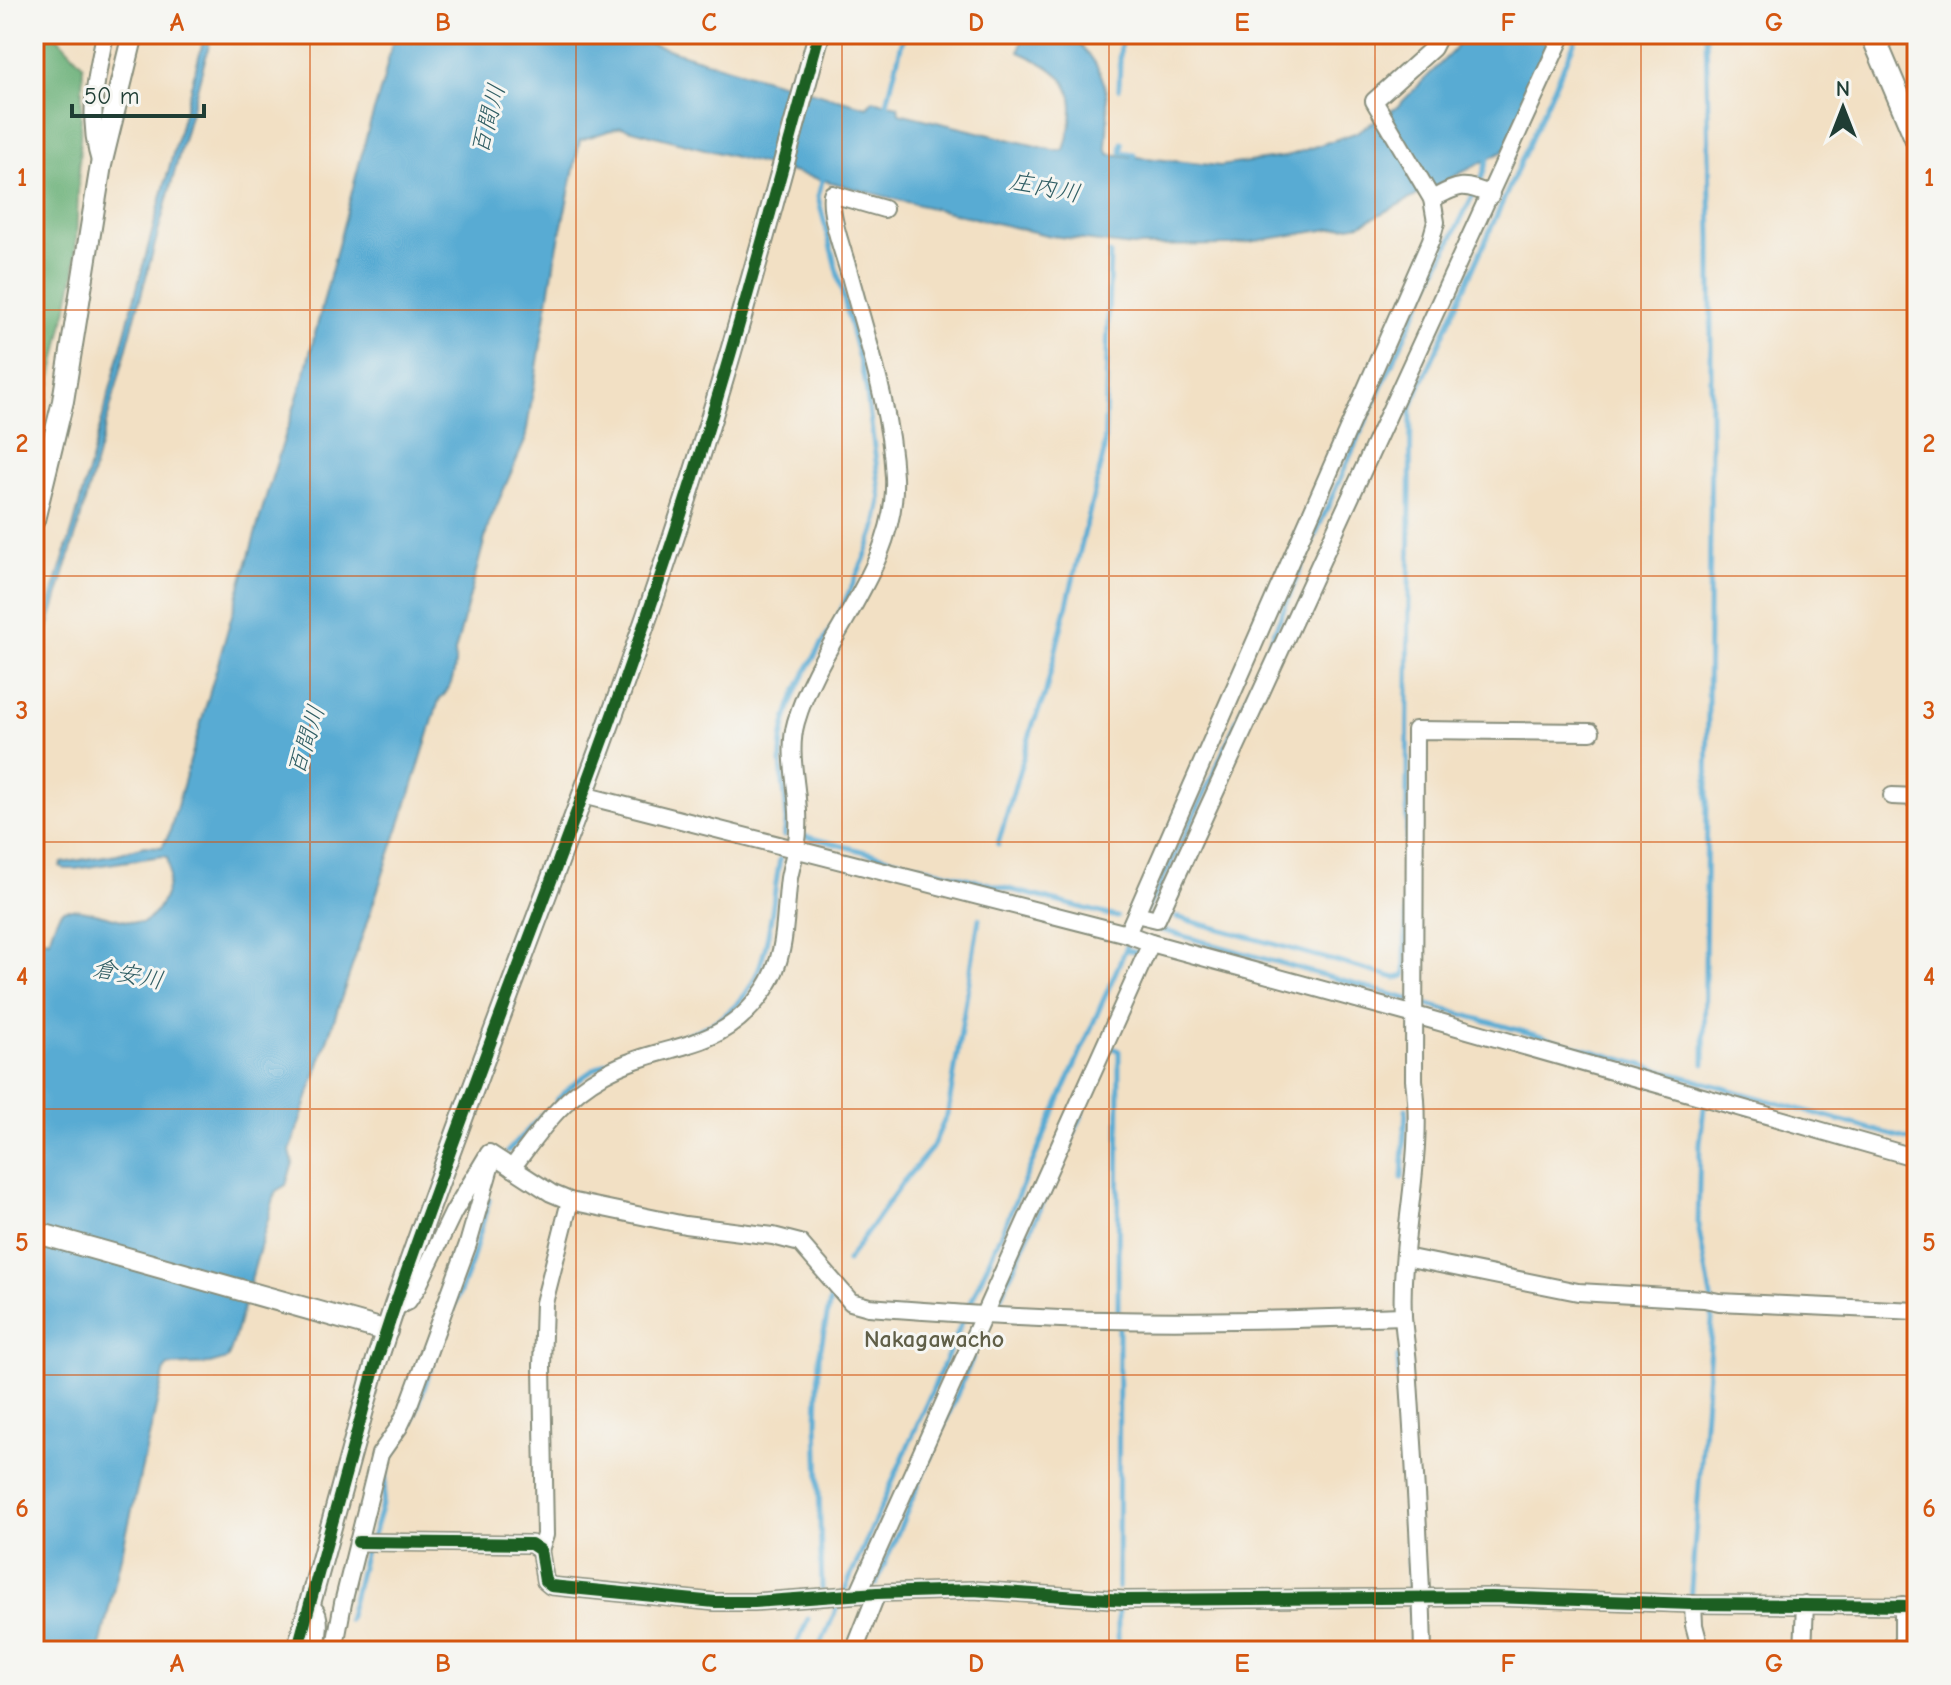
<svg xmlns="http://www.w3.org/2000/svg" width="1951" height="1685" font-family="'Comic Neue','Klee One',sans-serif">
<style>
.forest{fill:#66ae75;stroke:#427654;stroke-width:2}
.water{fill:#58abd3;stroke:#3c7484;stroke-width:2}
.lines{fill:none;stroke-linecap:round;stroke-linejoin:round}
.stream{stroke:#58abd3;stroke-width:5}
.minor-casing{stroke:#888e7c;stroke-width:20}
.tertiary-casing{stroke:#888e7c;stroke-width:24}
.secondary-casing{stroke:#888e7c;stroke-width:26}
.minor{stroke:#fff;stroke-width:16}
.tertiary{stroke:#fff;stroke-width:20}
.secondary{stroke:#fff;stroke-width:22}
.cycleway-casing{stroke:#f6f6f2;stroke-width:17}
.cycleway{stroke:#1b5e20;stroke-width:12}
.grid{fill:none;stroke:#d45610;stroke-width:2;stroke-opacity:0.55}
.labels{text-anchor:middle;stroke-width:6;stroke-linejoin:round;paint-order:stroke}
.water-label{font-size:24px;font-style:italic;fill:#305e64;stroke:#f6f6f2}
.neighbourhood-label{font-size:24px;font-weight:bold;fill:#605f48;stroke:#f6f6f2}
.neatline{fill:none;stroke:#d45610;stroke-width:3}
.grid-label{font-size:26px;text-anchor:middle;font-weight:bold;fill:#d45610}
</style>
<rect width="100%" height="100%" fill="#f6f6f2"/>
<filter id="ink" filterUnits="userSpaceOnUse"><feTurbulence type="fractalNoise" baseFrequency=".0125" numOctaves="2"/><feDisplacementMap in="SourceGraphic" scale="16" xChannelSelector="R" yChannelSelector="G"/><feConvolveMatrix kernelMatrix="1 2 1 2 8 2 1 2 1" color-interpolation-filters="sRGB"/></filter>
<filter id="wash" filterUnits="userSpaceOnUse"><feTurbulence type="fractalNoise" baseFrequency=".006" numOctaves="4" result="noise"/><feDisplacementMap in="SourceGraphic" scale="32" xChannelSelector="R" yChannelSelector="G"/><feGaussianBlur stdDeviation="1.8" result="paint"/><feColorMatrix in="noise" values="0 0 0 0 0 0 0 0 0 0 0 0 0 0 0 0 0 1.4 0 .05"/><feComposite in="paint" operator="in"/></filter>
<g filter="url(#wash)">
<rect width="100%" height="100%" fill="#f2e0c4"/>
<polygon class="forest" points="34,34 58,34 57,37 83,65 75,271 34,460"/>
<g class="water">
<polygon points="205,34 212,34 77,531 34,674 34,654 73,528"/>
<path d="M394,34H628L636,39C712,64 789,86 867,107L873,100L898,106L899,113L1053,150H1064C1081,94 1073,75 1019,52L1024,34H1067C1110,65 1110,98 1106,147L1109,154L1220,166L1284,157L1355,133L1397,107L1454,50L1462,34H1555L1504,151L1361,224L1231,245L1132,246L1051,236L902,201L621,127L580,140L555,259L525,441L489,523L455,652C456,670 453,688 439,700L412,788L290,1151L293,1163L286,1185L276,1191L231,1350L227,1359L210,1364L168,1366L165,1369L99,1651H34V1006L42,976L34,974V937L49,940C52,932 55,917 62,911C74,902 125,925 143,923C163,911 174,880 167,857L162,856L75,869H65L60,866L62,863L117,854L144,846L162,847L169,834L267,493L304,376L368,130L383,82Z"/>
</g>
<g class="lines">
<g class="stream">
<polyline points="1119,89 1121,34"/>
<polyline points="886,107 904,34"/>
<polyline points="1122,143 1121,152 1134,154 1134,163"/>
<polyline points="823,177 818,197 866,387 881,499 876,527 865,557 837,619"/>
<polyline points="800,835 1117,917"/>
<path d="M784,836C791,809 780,782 781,754C782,707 808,667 832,627"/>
<polyline points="998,844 1033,724 1045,695 1104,452 1110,254"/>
<path d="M1146,911C1206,801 1252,684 1301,568C1358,436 1417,306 1482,177L1489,154"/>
<polyline points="1176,917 1396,978 1405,976 1411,407 1578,34"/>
<polyline points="1151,927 1917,1142"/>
<polyline points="1126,949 1139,953"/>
<polyline points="1111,1047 1119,1051 1118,1314"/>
<polyline points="1704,1064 1711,443 1711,237 1706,34"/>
<path d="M556,1101C572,1084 588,1071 610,1061C663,1037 732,1036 757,973C771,940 773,894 780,859"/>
<polyline points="508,1151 546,1111"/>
<polyline points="1402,1178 1406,1109"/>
<polyline points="847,1261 902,1183 932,1148 948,1112 979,919"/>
<polyline points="994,1312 1083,1113"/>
<polyline points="449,1319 471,1264 489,1200"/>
<polyline points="1398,1357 1410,1588"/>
<polyline points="876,1584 973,1357"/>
<polyline points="1118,1588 1119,1327"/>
<polyline points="822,1589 817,1421 819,1357 832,1291"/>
<polyline points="1690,1601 1713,1308 1698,1225 1700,1143 1704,1108"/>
<polyline points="1411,1605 1412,1651"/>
<polyline points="348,1620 365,1551 372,1538 383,1502 388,1462 410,1429 438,1347"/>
<polyline points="794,1651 808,1619"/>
<polyline points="818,1651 1127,946"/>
<polyline points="1118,1651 1118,1608"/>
</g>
</g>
</g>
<g filter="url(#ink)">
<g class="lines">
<g class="minor-casing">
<g id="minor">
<path d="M101,165C86,118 96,80 105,34"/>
<path d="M1432,199C1459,185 1462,182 1491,195"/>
<polyline points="583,795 1127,934 1151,943 1415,1015 1917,1158"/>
<polyline points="1892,796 1917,797"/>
<polyline points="1136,914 1157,919 1563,34"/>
<polyline points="1127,934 1431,240 1436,222 1432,199 1374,101 1433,48 1440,34"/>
<path d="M512,1168C540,1131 562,1097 604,1074C665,1040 720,1056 765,989C788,955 784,916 789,878C792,862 798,846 798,830C801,794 786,757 796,722C820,638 898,568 894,477C891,411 867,339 850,276C844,253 829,216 832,194L884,209"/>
<polyline points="1405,1257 1578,1292 1704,1299 1719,1302 1917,1311"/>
<path d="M394,1308L408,1301L418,1286L453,1213L489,1153L551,1193L570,1201L685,1225L773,1236L800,1243L851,1302L869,1307C949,1313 1029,1319 1108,1320C1207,1322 1305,1319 1403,1316"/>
<polyline points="358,1542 531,1544 540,1550 545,1581 551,1586 715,1602 754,1602 877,1593 973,1590 1125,1600 1492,1597 1691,1604 1917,1606"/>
<polyline points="540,1550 545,1535 542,1366 544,1303 570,1201"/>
<polyline points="858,1594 1151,943"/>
<polyline points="1693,1604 1694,1625 1701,1651"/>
<path d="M309,1605C325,1614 317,1636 316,1651"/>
<polyline points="334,1651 343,1603 380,1454 399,1427 407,1410 468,1244 493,1157"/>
<polyline points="854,1651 877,1593"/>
<path d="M1423,1651C1421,1555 1414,1460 1408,1365C1407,1349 1404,1333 1403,1316C1399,1237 1425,1159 1414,1080L1415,730L1591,732"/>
<polyline points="1803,1651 1805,1604"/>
<polyline points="1903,1651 1903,1605"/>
</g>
</g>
<g class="tertiary-casing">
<g id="tertiary">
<polyline points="34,520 63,401 101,165 133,34"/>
<polyline points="34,1232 387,1331"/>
<path d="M297,1651L375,1366L394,1308C479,1061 579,819 662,572C722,395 770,214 819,34"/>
</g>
</g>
<g class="secondary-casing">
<polyline id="secondary" points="1872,34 1917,140"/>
</g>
<use href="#minor" class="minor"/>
<use href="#tertiary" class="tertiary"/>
<use href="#secondary" class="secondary"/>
<g class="cycleway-casing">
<g id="cycleway">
<polyline points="358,1542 531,1544 540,1550 545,1581 551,1586 715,1602 754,1602 877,1593 973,1590 1125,1600 1492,1597 1691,1604 1917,1606"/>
<path d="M297,1651L375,1366L394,1308C479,1061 579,819 662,572C722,395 770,214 819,34"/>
</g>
</g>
<use href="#cycleway" class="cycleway"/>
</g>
</g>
<path class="grid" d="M310,34V1651M576,34V1651M842,34V1651M1109,34V1651M1375,34V1651M1641,34V1651M34,310H1917M34,576H1917M34,842H1917M34,1109H1917M34,1375H1917"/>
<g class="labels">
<g class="water-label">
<text transform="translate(488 119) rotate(-75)" y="8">百間川</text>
<text transform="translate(1045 187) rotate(11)" y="8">庄内川</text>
<text transform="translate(306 740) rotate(-72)" y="8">百間川</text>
<text transform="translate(128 974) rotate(11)" y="8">倉安川</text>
</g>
<g class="neighbourhood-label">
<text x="934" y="1347">Nakagawacho</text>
</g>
</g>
<rect width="1951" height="1685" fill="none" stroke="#f6f6f2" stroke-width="88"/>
<g transform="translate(1843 108)" stroke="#f6f6f2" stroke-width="6" paint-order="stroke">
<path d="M0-6L14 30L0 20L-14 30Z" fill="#1f3d34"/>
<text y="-12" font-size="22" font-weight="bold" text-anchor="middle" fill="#1f3d34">N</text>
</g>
<path d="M72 104v12h132v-12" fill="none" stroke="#1f3d34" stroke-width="4"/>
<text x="84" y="104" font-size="24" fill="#1f3d34" stroke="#f6f6f2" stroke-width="6" paint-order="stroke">50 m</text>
<rect x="44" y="44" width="1863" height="1597" class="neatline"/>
<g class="grid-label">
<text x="177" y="31">A</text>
<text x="443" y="31">B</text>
<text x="709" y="31">C</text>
<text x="976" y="31">D</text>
<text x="1242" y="31">E</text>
<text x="1508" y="31">F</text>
<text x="1774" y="31">G</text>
<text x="22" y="186">1</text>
<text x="1929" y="186">1</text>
<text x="22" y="452">2</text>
<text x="1929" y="452">2</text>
<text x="22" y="719">3</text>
<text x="1929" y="719">3</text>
<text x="22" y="985">4</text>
<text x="1929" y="985">4</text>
<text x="22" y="1251">5</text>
<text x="1929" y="1251">5</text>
<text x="22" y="1517">6</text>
<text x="1929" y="1517">6</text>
<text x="177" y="1672">A</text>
<text x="443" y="1672">B</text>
<text x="709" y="1672">C</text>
<text x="976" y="1672">D</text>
<text x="1242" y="1672">E</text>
<text x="1508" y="1672">F</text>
<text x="1774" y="1672">G</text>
</g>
</svg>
